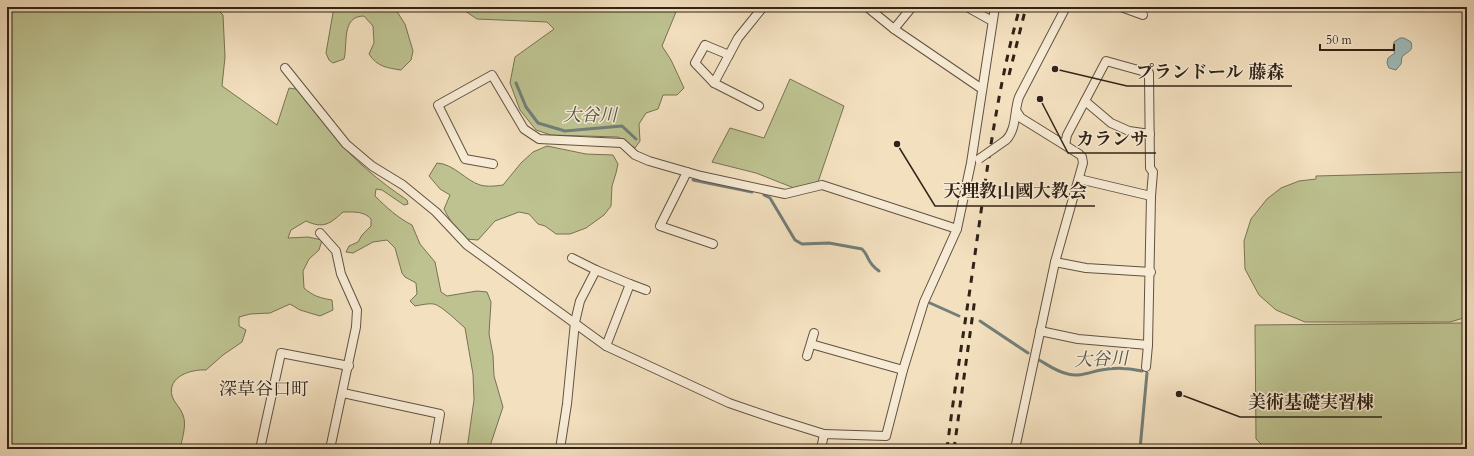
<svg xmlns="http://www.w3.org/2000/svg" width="1474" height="456" font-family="Cardo,'Noto Serif JP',serif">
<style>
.green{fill:#bdc290;stroke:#777254}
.water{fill:#9ebbba;stroke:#727e79}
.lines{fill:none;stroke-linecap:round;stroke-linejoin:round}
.stream{stroke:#727e79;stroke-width:3}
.street-casing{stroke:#625241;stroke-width:10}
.street{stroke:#f7ebd5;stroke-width:8}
.rail{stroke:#312317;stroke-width:3;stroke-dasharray:7 7;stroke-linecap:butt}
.street-bridge-casing{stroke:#625241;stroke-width:10;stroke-linecap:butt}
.street-bridge{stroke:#f7ebd5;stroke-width:8}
.labels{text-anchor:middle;stroke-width:3;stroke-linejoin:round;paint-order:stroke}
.water-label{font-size:18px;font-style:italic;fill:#525148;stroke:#f7ebd5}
.neighbourhood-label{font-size:18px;fill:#312317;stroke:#f7ebd5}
.leader{fill:none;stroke:#312317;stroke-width:1.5}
.callout-dot{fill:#312317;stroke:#f7ebd5;stroke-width:1.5}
.callout-label{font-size:18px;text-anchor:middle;font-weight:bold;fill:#312317;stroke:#f7ebd5;stroke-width:3;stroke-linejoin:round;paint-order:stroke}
</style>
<rect width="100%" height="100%" fill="#f3e0bf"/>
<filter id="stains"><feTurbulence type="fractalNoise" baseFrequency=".005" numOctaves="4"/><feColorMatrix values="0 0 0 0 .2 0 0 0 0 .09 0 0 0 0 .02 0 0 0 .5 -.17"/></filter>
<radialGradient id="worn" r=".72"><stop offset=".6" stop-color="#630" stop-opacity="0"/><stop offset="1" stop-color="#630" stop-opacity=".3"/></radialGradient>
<g class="green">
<path d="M7,7H215L223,15L225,57L222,86L277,125L289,88L301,90C312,104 321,119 332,133C353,160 379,181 407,200L408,204L404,205L382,190L376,189L375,196C386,207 398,218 412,225L420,244L435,262L441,292L447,296L477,291L487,292L491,302L489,334L493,355L494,376L503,407L489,449H467L474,400L473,374L465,328C458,322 442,306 434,304C429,303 421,305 415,306L410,301L417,294L416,283L405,277L402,273L395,248L387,240L373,242L353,253L346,252L349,246L358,242L362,235L371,226V219C364,211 354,212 343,212C330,224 323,229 306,221L291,230L288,238L308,237L322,240L319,250L309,259L303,271L304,288C313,296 320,298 332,300L333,310L320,316L300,310L290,304L270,313L250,314L239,317V326L246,330L242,342L223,355L206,370C192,369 167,376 172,396C174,403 181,408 183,415C187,425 182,439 180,449H7Z"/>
<path d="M334,7H394L405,24L413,51L411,60L401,70C388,68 377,67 369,54L374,43L373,26L364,16C341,16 348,44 344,59L333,63L329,60L326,53Z"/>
<polygon points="459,7 678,7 662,46 671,60 684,88 677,95 663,95 658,109 646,113 639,124 640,141 635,148 618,137 551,135 536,130 520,110 510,83 515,57 554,29 547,22 477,19"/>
<polygon points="790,79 844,106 818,182 794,188 756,173 712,162 730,128 764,138"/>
<path d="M547,146L586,154L613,155L618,164L616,173L612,186L611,206L604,215L586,228L570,234H556L545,226L538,224L529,214L519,212L495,221L478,240L466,239L454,227L444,209L450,195L440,189L429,176L437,163C454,164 465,180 480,185C488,187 495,186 503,185L521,163L533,152Z"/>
<polygon points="1467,172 1467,317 1450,322 1305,322 1276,310 1259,295 1245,269 1244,241 1251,219 1267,199 1281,188 1299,181 1316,179 1316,176"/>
<polygon points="1467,323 1467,449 1376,449 1373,447 1265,448 1256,439 1255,325"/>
</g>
<path class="water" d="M1400,38H1404L1411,42C1414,52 1407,51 1402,57L1401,64L1396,70L1389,68L1387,63L1388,58L1395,53L1393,50L1394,42Z"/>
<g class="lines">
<g class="stream">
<polyline points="516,83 526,107 538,123 565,131 622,126 636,139"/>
<polyline points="693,180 752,192"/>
<path d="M764,195L770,198L795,240L802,244L829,243L862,249C870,257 866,262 879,271"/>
<polyline points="930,303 959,316"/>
<polyline points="980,321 1028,353"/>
<path d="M1039,360C1048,365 1057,372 1068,374C1080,377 1090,372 1101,370C1115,367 1129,368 1142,371"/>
<polyline points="1140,449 1147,373"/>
</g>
<g class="street-casing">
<g id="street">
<polyline points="867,7 894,29 982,89"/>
<polyline points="967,7 992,21"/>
<polyline points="1121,7 1143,15"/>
<polyline points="894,29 912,7"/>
<polyline points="729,55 705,45 695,63 714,83 759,106"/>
<polyline points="285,68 346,144 372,166 403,185 436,212 467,245 606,346 729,403 776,419 824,434"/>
<polyline points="714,83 738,38 763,7"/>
<polyline points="1085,101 1111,123 1129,131 1150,134"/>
<path d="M1006,140C1017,129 1014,110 1019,97L1066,7"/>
<polyline points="1065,145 1067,135 1106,61 1149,73 1150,168 1153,172 1151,196 1079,179"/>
<polyline points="493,164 465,159 438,105 492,75 524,129 539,139 622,143 635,155 649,161 701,176 785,194 822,185 957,229"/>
<polyline points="687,172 660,226 713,244"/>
<polyline points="320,233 336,251 341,274 357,310 356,327 330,449"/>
<polyline points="572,258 596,270"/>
<polyline points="1055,262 1086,268 1151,272"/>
<polyline points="630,284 646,290"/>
<polyline points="1040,331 1078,339 1148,345"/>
<polyline points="811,344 903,370"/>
<polyline points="807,356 814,333"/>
<polyline points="1146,367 1148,345 1151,196"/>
<polyline points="343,393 440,414 434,449"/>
<polyline points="260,449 281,353 349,366"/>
<polyline points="560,449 567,404 575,322 580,301 596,270 630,284 606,346"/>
<polyline points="821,449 824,434 886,436 903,370 924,302 957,229 971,163 995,7"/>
<polyline points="1015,449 1055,262 1083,163 1082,157 1079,154 1021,118 1017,112"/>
</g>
</g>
<use href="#street" class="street"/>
<g class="rail">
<polyline points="1009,75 1026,7"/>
<path d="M947,449C955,384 966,319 975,254C987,171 997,88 1020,7"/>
<polyline points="954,449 975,298"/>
</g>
<g class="street-bridge-casing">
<polyline id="street-bridge" points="979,159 1006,140"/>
</g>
<use href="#street-bridge" class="street-bridge"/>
</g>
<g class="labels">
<g class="water-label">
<text x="590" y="121">大谷川</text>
<text transform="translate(1101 359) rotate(-2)" y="6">大谷川</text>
</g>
<g class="neighbourhood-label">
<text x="264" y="395">深草谷口町</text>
</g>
</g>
<path class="leader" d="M1055 69L1127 86H1292M1040 99L1068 153H1156M897 144L935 206H1095M1179 394L1240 417H1382"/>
<g class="callout-dot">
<circle cx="1055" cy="69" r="4"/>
<circle cx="1040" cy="99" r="4"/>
<circle cx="897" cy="144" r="4"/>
<circle cx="1179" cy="394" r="4"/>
</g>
<g class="callout-label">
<text x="1210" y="78">プランドール 藤森</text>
<text x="1112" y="145">カランサ</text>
<text x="1015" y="197">天理教山國大教会</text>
<text x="1311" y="408">美術基礎実習棟</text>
</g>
<rect width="1474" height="456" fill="none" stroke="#f3e0bf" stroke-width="24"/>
<rect x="8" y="8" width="1458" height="440" fill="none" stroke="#312317" stroke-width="2"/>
<rect x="12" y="12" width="1450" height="432" fill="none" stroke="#312317"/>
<path d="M1320 44v6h74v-6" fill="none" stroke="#312317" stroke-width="2"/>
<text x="1326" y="44" font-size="12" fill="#312317" stroke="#f7ebd5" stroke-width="3" paint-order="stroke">50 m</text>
<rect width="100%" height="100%" filter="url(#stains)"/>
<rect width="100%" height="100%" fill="url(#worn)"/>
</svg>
